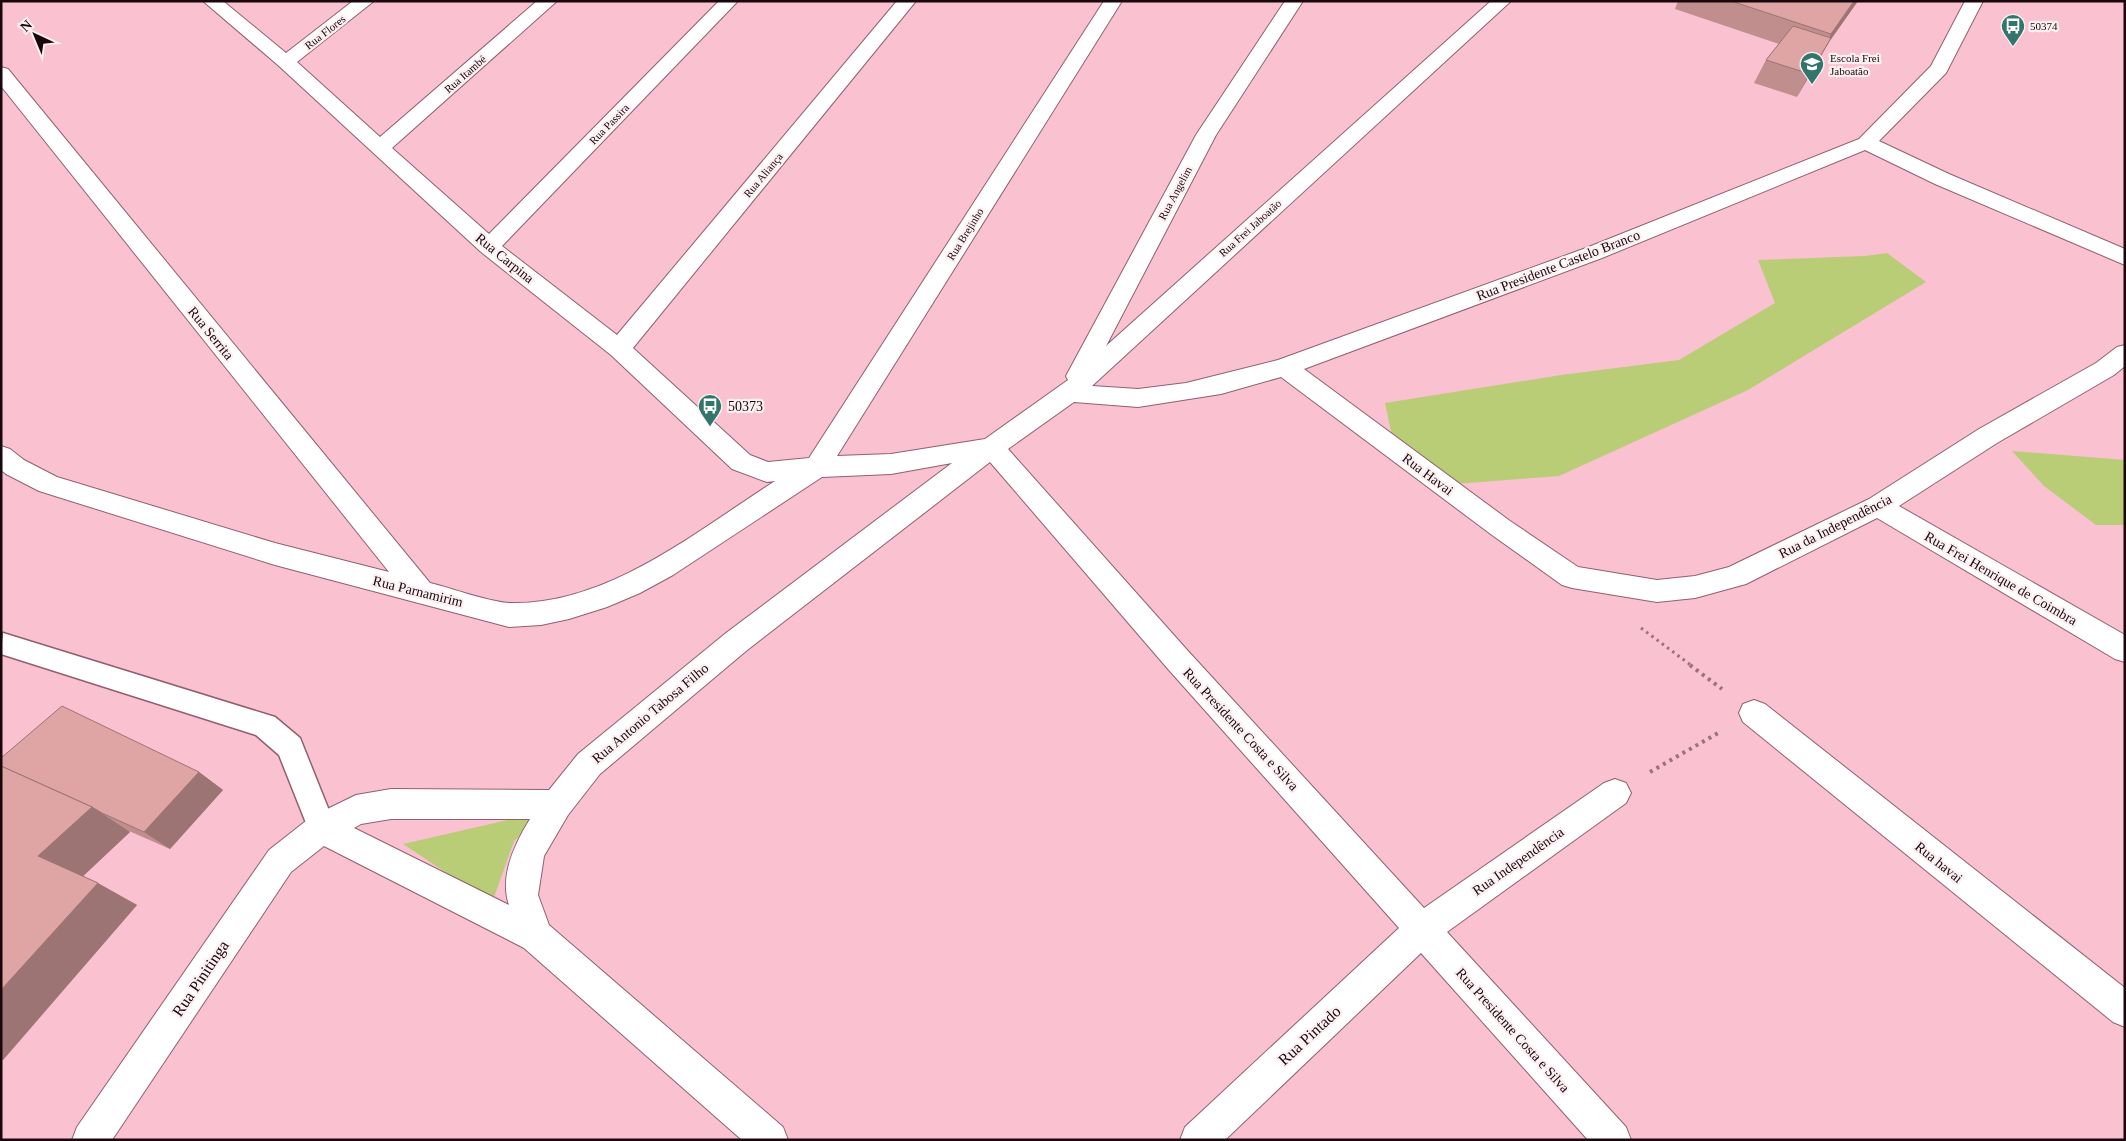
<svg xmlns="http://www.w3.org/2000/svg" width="2126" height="1141" font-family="'Times New Roman',serif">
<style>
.green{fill:#b8cd76}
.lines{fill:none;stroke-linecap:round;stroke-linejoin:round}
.service-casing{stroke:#925f6e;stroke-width:3}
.minor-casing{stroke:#925f6e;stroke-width:2}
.path-far1{stroke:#9a717d;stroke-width:3;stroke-dasharray:2.5 4;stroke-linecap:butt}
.path{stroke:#9a717d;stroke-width:4;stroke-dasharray:3 4.5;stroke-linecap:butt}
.service{fill:#fff;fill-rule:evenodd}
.minor{fill:#fff;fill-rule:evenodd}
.wall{fill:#c08e8d}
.shaded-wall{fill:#9c7473}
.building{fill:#dfa5a4;stroke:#9c7473}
.labels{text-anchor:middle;stroke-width:4.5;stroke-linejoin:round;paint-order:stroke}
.far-poi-label{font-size:11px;fill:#1a070d;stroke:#fcf0f3;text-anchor:start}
.far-street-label{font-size:11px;fill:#1a070d;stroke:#fcf0f3}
.street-label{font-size:14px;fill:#1a070d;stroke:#fcf0f3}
.poi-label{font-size:14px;fill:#1a070d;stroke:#fcf0f3;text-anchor:start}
.near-street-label{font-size:16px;fill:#1a070d;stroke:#fcf0f3}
</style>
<rect width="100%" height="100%" fill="#fac1d1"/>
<g class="green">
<polygon points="1887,253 1926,282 1748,390 1559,476 1455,484 1392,436 1385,403 1561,375 1679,360 1775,303 1758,260 1865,256"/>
<polygon points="2012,451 2125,460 2125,525 2096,525 2044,486"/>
<polygon points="547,811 514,841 492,903 403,844"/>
</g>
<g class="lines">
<g class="service-casing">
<polygon id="service" points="3,633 275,717 300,738 336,828 332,838 322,842 312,838 279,755 256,735 1,654"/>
</g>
<g class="minor-casing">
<g id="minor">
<path d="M203,1H223L286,53L353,1H374L297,62L380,137L537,1H557L392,148L489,234L719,1H738L502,246L617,335L897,1H916L633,348L750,455L768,462L809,458L1104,1H1122L837,456L891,454L985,439L1068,380L1066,376L1196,135L1285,1H1303L1216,135L1106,346L1491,1H1511L1092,386L1138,389L1186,383L1278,360L1586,248L1859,139L1931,66L1965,1H1983L1946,73L1879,141L1949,174L2125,249V265L1935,184L1865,150L1602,258L1304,369L1510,521L1578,567L1657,580L1695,576L1729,567L1869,499L1979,429L2096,363L2117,347L2125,345V366L2114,375L1997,443L1899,506L2125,635V662L2115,659L1877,518L1746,584L1695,598L1657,602L1572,588L1562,585L1492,535L1281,377L1221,394L1138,407L1074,402L1008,449L1188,651L1424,908L1604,783L1615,779L1626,783L1631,793L1626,803L1447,932L1626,1127L1631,1140H1588L1421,953L1225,1140H1180L1185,1127L1399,928L1168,669L990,462L746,651L600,774L568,815L544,856L538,895L549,925L783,1127L788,1140H742L524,948L324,846L291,872L112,1140H72L77,1127L269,850L311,817L356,795L391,789L549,790L578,754L726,633L952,463L891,474L822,477L673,575L640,593L607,607L569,619L541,625L509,627L275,565L39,491L6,474L1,470V446L10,449L24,460L57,477L275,543L389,572L1,86V67L8,69L430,583C451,588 492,603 511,603C608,605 697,531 775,481L767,482L732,469L611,355L481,252L279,66ZM391,819H530C515,843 499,876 509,905L354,828L361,824Z"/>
<polygon points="1754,700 1765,704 2125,988 2125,1027 2113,1022 1743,722 1739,713 1743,704"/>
</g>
</g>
<polyline class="path-far1" points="1641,628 1692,666"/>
<g class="path">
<polyline points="1690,665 1722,689"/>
<polyline points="1650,772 1718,733"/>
</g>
<use href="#service" class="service"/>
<use href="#minor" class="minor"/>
</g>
<g class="wall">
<polygon points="1678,1 1858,1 1829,42 1797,97 1754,83 1766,60 1779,44 1675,9"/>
<polygon points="1,758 199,772 223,790 170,849 129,831 130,832 83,876 137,905 3,1060 1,1059"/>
</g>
<g class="shaded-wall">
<polygon points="1854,1 1858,1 1829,42 1797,97 1831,34"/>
<polygon points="199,772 223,790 170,849 144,832"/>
<polygon points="92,807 130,832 79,880 38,856"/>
<polygon points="98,883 137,905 3,1060 1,1059 1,990"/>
</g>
<g class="building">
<polygon points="1731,1 1854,1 1831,34"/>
<polygon points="1793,26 1831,38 1810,74 1766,60"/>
<polygon points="62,706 199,772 144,832 102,813 92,807 1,766 1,758"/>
<polygon points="1,766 92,807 38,856 98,883 1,990"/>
</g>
<defs>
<g id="bus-pin" transform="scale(1.25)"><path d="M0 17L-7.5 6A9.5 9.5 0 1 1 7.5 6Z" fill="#32766b" stroke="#fcf0f3"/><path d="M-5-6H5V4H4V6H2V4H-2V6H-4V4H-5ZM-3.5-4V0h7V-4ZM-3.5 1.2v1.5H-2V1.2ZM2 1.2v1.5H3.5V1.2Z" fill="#fff"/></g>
<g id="school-pin" transform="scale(1.25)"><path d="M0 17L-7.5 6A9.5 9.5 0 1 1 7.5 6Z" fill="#32766b" stroke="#fcf0f3"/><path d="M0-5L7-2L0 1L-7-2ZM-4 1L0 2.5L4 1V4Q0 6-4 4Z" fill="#fff"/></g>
</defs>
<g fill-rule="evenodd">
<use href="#bus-pin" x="2013" y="26"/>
<use href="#school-pin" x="1812" y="64"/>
<use href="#bus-pin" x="710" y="406"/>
</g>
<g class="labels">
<g class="far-poi-label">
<text x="2030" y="30">50374</text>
<text x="1830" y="62">Escola Frei<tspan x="1830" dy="13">Jaboatão</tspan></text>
</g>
<g class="far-street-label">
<text transform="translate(325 32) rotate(-38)" y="4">Rua Flores</text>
<text transform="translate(465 74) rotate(-41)" y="4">Rua Itambé</text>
<text transform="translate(609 124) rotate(-46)" y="4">Rua Passira</text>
<text transform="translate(763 175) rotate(-50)" y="4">Rua Aliança</text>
<text transform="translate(1175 193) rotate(-62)" y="4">Rua Angelim</text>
<text transform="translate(1250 228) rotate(-42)" y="4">Rua Frei Jaboatão</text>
<text transform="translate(965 234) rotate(-58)" y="4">Rua Brejinho</text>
</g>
<g class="street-label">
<text transform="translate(505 258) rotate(39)" y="5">Rua Carpina</text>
<text transform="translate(1558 265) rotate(-21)" y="5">Rua Presidente Castelo Branco</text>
<text transform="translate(211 333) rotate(51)" y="5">Rua Serrita</text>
<text transform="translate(1428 474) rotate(37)" y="5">Rua Havai</text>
<text transform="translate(1835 526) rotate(-27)" y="5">Rua da Independência</text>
<text transform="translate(2001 578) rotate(30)" y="5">Rua Frei Henrique de Coimbra</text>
<text transform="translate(418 591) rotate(14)" y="5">Rua Parnamirim</text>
<text transform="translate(650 713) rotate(-40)" y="5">Rua Antonio Tabosa Filho</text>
<text transform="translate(1241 729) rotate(47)" y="5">Rua Presidente Costa e Silva</text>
<text transform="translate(1518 861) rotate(-35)" y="5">Rua Independência</text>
<text transform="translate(1939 862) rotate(39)" y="5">Rua havai</text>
<text transform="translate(1513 1030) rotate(48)" y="5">Rua Presidente Costa e Silva</text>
</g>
<g class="poi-label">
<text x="728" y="411">50373</text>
</g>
<g class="near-street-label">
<text transform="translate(200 978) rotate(-56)" y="6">Rua Pinitinga</text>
<text transform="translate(1309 1035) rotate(-43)" y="6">Rua Pintado</text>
</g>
</g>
<rect width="2126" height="1141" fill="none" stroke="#1a070d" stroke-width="5"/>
<g transform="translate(35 35) rotate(316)" stroke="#fcf0f3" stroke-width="4" paint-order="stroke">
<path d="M0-4L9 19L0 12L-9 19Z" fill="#1a070d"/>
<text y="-8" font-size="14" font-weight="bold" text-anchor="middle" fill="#1a070d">N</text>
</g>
</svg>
